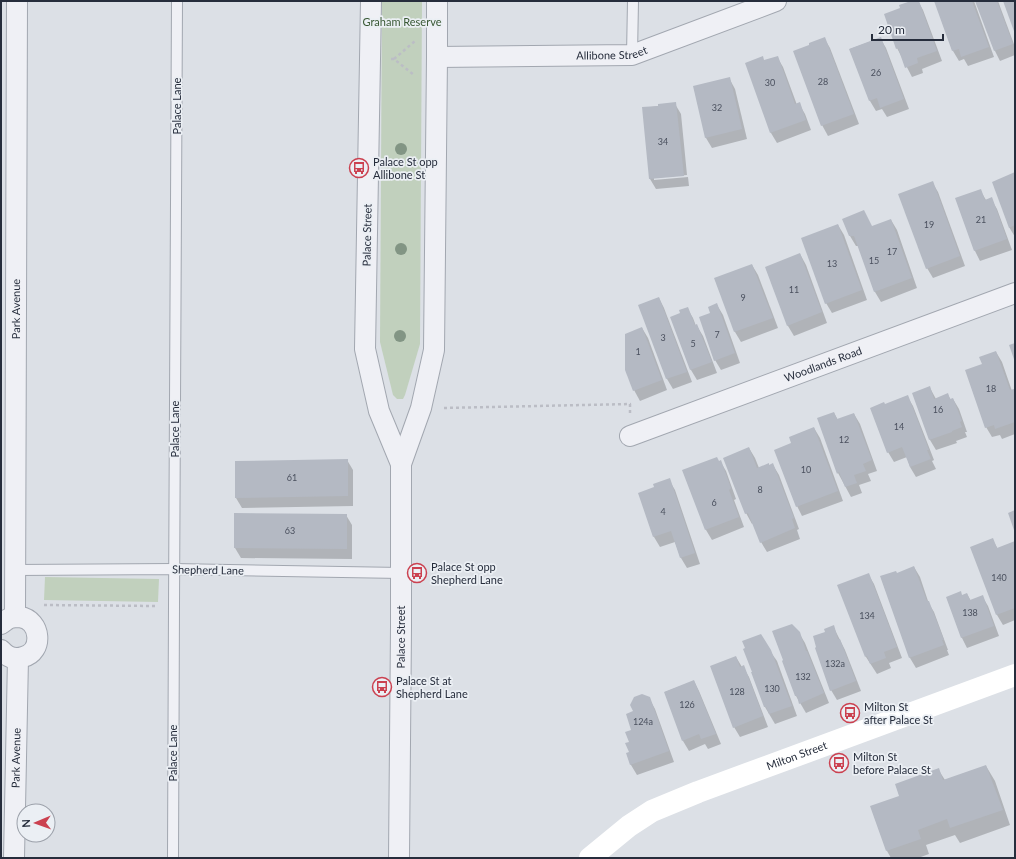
<svg xmlns="http://www.w3.org/2000/svg" width="1016" height="859" font-family="Lato,sans-serif">
<style>
.green{fill:#c1d0bd}
.shadow{fill:#0003}
.building{fill:#b4b9c3}
.lines{fill:none;stroke-linecap:round;stroke-linejoin:round}
.lane-casing{stroke:#a2a7b0;stroke-width:12}
.street-casing{stroke:#a2a7b0;stroke-width:22}
.path{stroke:#bbbdc5;stroke-width:2.5;stroke-dasharray:3 3;stroke-linecap:butt}
.lane{stroke:#eff0f5;stroke-width:10}
.street{stroke:#eff0f5;stroke-width:20}
.secondary{stroke:#fff;stroke-width:22}
.tree{fill:#829584}
.labels{text-anchor:middle;stroke-width:3.5;stroke-linejoin:round;paint-order:stroke}
.number-label{font-size:9px;fill:#4a505e}
.park-label{font-size:11px;fill:#395834;stroke:#ebeff4}
.street-label{font-size:11px;fill:#262d3c;stroke:#ebeff4}
.poi-label{font-size:11px;fill:#262d3c;stroke:#ebeff4;text-anchor:start}
</style>
<rect width="100%" height="100%" fill="#dce0e6"/>
<g class="green">
<polygon points="382,1 422,1 420,344 405,395 403,399 397,399 393,395 380,342"/>
<polygon points="45,577 159,579 158,602 44,600"/>
</g>
<g class="shadow">
<polygon points="914,1 918,1 923,10 942,61 922,69 923,73 912,77 897,48 901,8"/>
<polygon points="935,1 974,1 994,57 968,66 964,59 959,61 953,51"/>
<polygon points="976,1 998,1 1015,47 1015,55 1000,61 995,51"/>
<polygon points="824,38 830,48 859,124 828,136 822,125"/>
<polygon points="880,38 886,48 909,109 887,117 882,109 876,111 870,101 850,49"/>
<polygon points="777,57 783,67 797,105 799,104 805,114 811,130 777,143 771,133 765,61"/>
<polygon points="729,78 735,89 747,139 712,148 706,138 694,87"/>
<polygon points="675,104 681,114 687,175 654,178 654,180 688,177 689,186 656,189 650,179 643,108"/>
<polygon points="1015,173 1015,237 1009,227"/>
<polygon points="932,182 938,192 965,266 933,278 927,268"/>
<polygon points="980,190 986,200 991,199 997,209 1012,250 980,261 975,251 956,199"/>
<polygon points="891,220 897,230 917,288 881,302 875,292 859,246 856,246 850,236"/>
<polygon points="838,225 844,235 867,300 832,313 826,303"/>
<polygon points="800,254 806,265 827,323 794,336 788,326 766,268"/>
<polygon points="752,265 758,275 778,328 741,342 735,332 715,279"/>
<polygon points="659,298 664,308 692,382 673,389 667,379 640,305"/>
<polygon points="717,305 723,315 740,363 721,370 715,360"/>
<polygon points="687,308 693,318 696,326 697,326 703,336 717,373 697,380 691,370 672,318 681,314"/>
<polygon points="642,328 648,338 667,390 640,401 634,390"/>
<polygon points="996,352 1002,362 1012,391 1015,393 1015,434 1002,439 1000,435 992,437 986,427 983,364"/>
<polygon points="930,388 936,399 948,395 951,400 953,399 959,409 967,432 965,432 967,437 956,441 957,443 936,450 930,440 914,394"/>
<polygon points="907,396 913,406 934,460 932,461 936,469 916,477 910,467 907,457 894,462 888,452 885,405"/>
<polygon points="834,413 838,420 854,414 860,424 877,471 868,474 871,481 859,485 862,493 851,497 838,473 818,419"/>
<polygon points="814,428 820,438 843,501 802,516 797,506 792,444"/>
<polygon points="749,448 755,458 759,468 773,465 779,475 799,529 797,530 800,539 767,552 761,542 753,523 752,524 746,513"/>
<polygon points="347,460 353,470 353,506 242,508 236,498"/>
<polygon points="720,461 726,471 736,499 734,500 744,527 712,540 706,530 684,470"/>
<polygon points="669,480 675,490 700,564 687,568 681,558 675,542 660,547 654,537 640,493 655,488"/>
<polygon points="235,514 346,515 352,525 352,559 241,558 235,548"/>
<polygon points="992,539 998,549 1015,542 1015,620 1003,625 997,615"/>
<polygon points="914,567 920,577 929,604 934,612 948,650 947,650 949,655 916,668 910,658 881,577 897,574"/>
<polygon points="868,574 874,584 902,658 889,663 891,668 877,674 866,657"/>
<polygon points="967,594 971,601 982,596 988,606 999,636 967,648 962,638 947,598 962,596"/>
<polygon points="833,626 845,650 861,691 837,700 831,690 827,633"/>
<polygon points="799,633 805,643 829,703 806,713 796,696 783,661"/>
<polygon points="770,651 777,661 797,716 775,724 765,707"/>
<polygon points="736,657 742,667 743,667 749,677 768,727 740,737 734,727"/>
<polygon points="694,681 699,691 721,744 708,749 705,744 689,751 683,741 665,692"/>
<polygon points="649,698 655,709 674,762 637,775 631,765 627,754 630,753 630,743 633,730 634,712"/>
<polygon points="986,766 995,781 1010,825 960,843 955,835 926,845 929,854 918,858 891,858 887,851 871,807 900,797 938,769 945,780"/>
</g>
<g class="building">
<polygon points="911,1 919,1 937,51 917,58 918,63 905,68 898,48 896,49 884,14 900,8 899,5"/>
<polygon points="934,1 972,1 989,47 961,57 959,49 952,51"/>
<polygon points="975,1 997,1 1013,44 994,51"/>
<polygon points="1003,1 1015,1 1015,34"/>
<polygon points="825,37 854,114 821,126 793,51 809,45 809,43"/>
<polygon points="881,37 904,99 880,108 877,98 869,101 849,49"/>
<polygon points="763,56 764,60 778,56 795,104 800,102 806,120 770,133 745,63"/>
<polygon points="730,77 742,129 705,138 693,86"/>
<polygon points="676,102 684,176 649,179 642,107 658,106 658,104"/>
<polygon points="1015,172 1015,225 1009,228 992,182"/>
<polygon points="933,181 960,256 926,269 898,194"/>
<polygon points="981,189 985,200 992,197 1007,239 974,251 955,198"/>
<polygon points="864,210 872,226 891,219 912,278 874,292 854,236 849,236 842,219"/>
<polygon points="838,224 862,290 825,304 801,238"/>
<polygon points="800,253 822,312 787,326 765,267"/>
<polygon points="752,264 773,318 734,332 714,278"/>
<polygon points="659,297 687,372 666,379 638,305"/>
<polygon points="717,303 735,353 714,361 699,317 710,313 708,307"/>
<polygon points="688,307 695,325 697,324 712,362 690,370 670,317 680,313 679,310"/>
<polygon points="642,327 662,380 633,391 625,370 625,334"/>
<polygon points="1015,343 1015,362 1009,345"/>
<polygon points="996,351 1010,390 1014,389 1015,392 1015,422 995,429 994,425 985,428 965,370 982,364 979,357"/>
<polygon points="930,386 934,399 948,393 950,399 953,398 962,421 960,422 962,427 952,431 952,432 929,440 912,393"/>
<polygon points="908,395 929,450 927,450 931,459 910,467 902,447 887,453 870,408 884,402 885,404"/>
<polygon points="834,412 837,419 854,413 872,460 863,464 866,471 854,475 857,483 845,487 839,472 837,474 817,418"/>
<polygon points="814,427 838,491 796,507 774,450 791,443 789,437"/>
<polygon points="749,447 757,468 769,463 769,465 773,463 794,518 792,519 795,528 760,543 748,513 745,514 723,458"/>
<polygon points="717,457 719,461 721,460 731,488 729,490 739,517 705,530 682,470"/>
<polygon points="348,459 348,496 235,498 235,461"/>
<polygon points="670,478 695,553 680,558 671,531 653,537 638,493 654,487 653,484"/>
<polygon points="1015,510 1015,533 1008,513"/>
<polygon points="234,513 347,514 347,549 234,548"/>
<polygon points="993,538 997,548 1015,541 1015,608 996,615 970,547"/>
<polygon points="914,566 927,601 929,601 944,640 942,640 944,645 909,658 880,576 896,571 897,573"/>
<polygon points="869,573 897,647 884,652 886,658 870,664 867,656 865,657 837,585"/>
<polygon points="961,591 962,595 967,593 970,600 983,595 994,626 961,638 946,597"/>
<polygon points="792,624 800,632 806,651 807,651 824,693 799,704 797,696 795,696 782,661 783,660 772,631"/>
<polygon points="834,625 838,639 840,639 856,681 830,691 815,648 816,647 813,636 825,632 824,629"/>
<polygon points="761,634 771,650 792,706 769,714 766,707 764,707 751,672 752,672 743,649 745,648 742,641"/>
<polygon points="736,656 740,667 744,665 763,716 733,728 710,666"/>
<polygon points="694,680 716,734 701,739 699,734 682,741 664,692"/>
<polygon points="642,694 650,697 669,751 630,765 626,753 629,752 625,743 629,742 625,732 631,730 626,714 633,711 630,705 634,697"/>
<polygon points="986,765 1003,810 950,828 947,819 918,830 921,839 886,851 870,806 899,796 895,784 939,768 943,780"/>
</g>
<g class="lines">
<g class="lane-casing">
<g id="lane">
<polyline points="632,55 633,1"/>
<polyline points="15,570 174,569 401,573"/>
<polyline points="173,858 174,606 177,1"/>
</g>
</g>
<g class="street-casing">
<g id="street">
<polyline points="371,1 365,349 379,411 401,464"/>
<path id="s1" d="M437,57L632,55L776,1"/>
<path id="s2" d="M630,436L1015,293"/>
<path id="s3" d="M15,616L17,1"/>
<path d="M1,624C3,623 6,620 8,619C12,617 16,617 20,617C41,620 44,652 23,657C14,660 7,657 1,650"/>
<path id="s4" d="M14,858L18,658"/>
<path id="s5" d="M399,858L401,627V464L421,408L434,350L437,57V1"/>
</g>
</g>
<g class="path">
<polyline points="391,59 394,59 414,75"/>
<polyline points="394,59 415,41"/>
<polyline points="444,408 630,404 630,413"/>
<polyline points="44,605 157,606"/>
</g>
<use href="#lane" class="lane"/>
<use href="#street" class="street"/>
<path class="secondary" id="s6" d="M590,858L629,826L652,811L698,792L1015,675"/>
</g>
<g class="tree">
<circle cx="401" cy="149" r="6"/>
<circle cx="401" cy="249" r="6"/>
<circle cx="400" cy="336" r="6"/>
</g>
<defs>
<g id="bus-ring" transform="scale(1)"><circle r="9.5" fill="#ebeff4" stroke="#cb4150" stroke-width="1.5"/><path d="M-5-6H5V4H4V6H2V4H-2V6H-4V4H-5ZM-3.5-4V0h7V-4ZM-3.5 1.2v1.5H-2V1.2ZM2 1.2v1.5H3.5V1.2Z" fill="#cb4150"/></g>
</defs>
<g fill-rule="evenodd">
<use href="#bus-ring" x="359" y="168"/>
<use href="#bus-ring" x="417" y="573"/>
<use href="#bus-ring" x="382" y="687"/>
<use href="#bus-ring" x="850" y="713"/>
<use href="#bus-ring" x="839" y="763"/>
</g>
<g class="labels">
<g class="number-label">
<text x="876" y="76">26</text>
<text x="823" y="85">28</text>
<text x="770" y="86">30</text>
<text x="717" y="111">32</text>
<text x="663" y="145">34</text>
<text x="981" y="223">21</text>
<text x="929" y="228">19</text>
<text x="892" y="255">17</text>
<text x="874" y="264">15</text>
<text x="832" y="267">13</text>
<text x="794" y="293">11</text>
<text x="743" y="301">9</text>
<text x="717" y="338">7</text>
<text x="663" y="341">3</text>
<text x="693" y="347">5</text>
<text x="638" y="355">1</text>
<text x="991" y="392">18</text>
<text x="938" y="413">16</text>
<text x="899" y="430">14</text>
<text x="844" y="443">12</text>
<text x="806" y="473">10</text>
<text x="292" y="481">61</text>
<text x="760" y="493">8</text>
<text x="714" y="506">6</text>
<text x="663" y="515">4</text>
<text x="290" y="534">63</text>
<text x="999" y="581">140</text>
<text x="970" y="616">138</text>
<text x="867" y="619">134</text>
<text x="835" y="667">132a</text>
<text x="803" y="680">132</text>
<text x="772" y="692">130</text>
<text x="737" y="695">128</text>
<text x="687" y="708">126</text>
<text x="643" y="725">124a</text>
</g>
<g class="park-label">
<text x="402" y="26">Graham Reserve</text>
</g>
<g class="street-label">
<text dy="4" stroke="none"><textPath href="#s1" startOffset="175">Allibone Street</textPath></text>
<text transform="translate(177 106) rotate(-90)" y="4">Palace Lane</text>
<text transform="translate(367 235) rotate(-89)" y="4">Palace Street</text>
<text dy="4" stroke="none"><textPath href="#s3" startOffset="307">Park Avenue</textPath></text>
<text dy="4" stroke="none"><textPath href="#s2" startOffset="206">Woodlands Road</textPath></text>
<text transform="translate(175 429) rotate(-90)" y="4">Palace Lane</text>
<text transform="translate(208 570) rotate(1)" y="4">Shepherd Lane</text>
<text dy="4" stroke="none"><textPath href="#s5" startOffset="221">Palace Street</textPath></text>
<text transform="translate(173 753) rotate(-90)" y="4">Palace Lane</text>
<text dy="4" stroke="none"><textPath href="#s6" startOffset="233">Milton Street</textPath></text>
<text dy="4" stroke="none"><textPath href="#s4" startOffset="100">Park Avenue</textPath></text>
</g>
<g class="poi-label">
<text x="373" y="166">Palace St opp<tspan x="373" dy="13">Allibone St</tspan></text>
<text x="431" y="571">Palace St opp<tspan x="431" dy="13">Shepherd Lane</tspan></text>
<text x="396" y="685">Palace St at<tspan x="396" dy="13">Shepherd Lane</tspan></text>
<text x="864" y="711">Milton St<tspan x="864" dy="13">after Palace St</tspan></text>
<text x="853" y="761">Milton St<tspan x="853" dy="13">before Palace St</tspan></text>
</g>
</g>
<rect width="1016" height="859" fill="none" stroke="#262d3c" stroke-width="4"/>
<g transform="translate(36 823) rotate(268)"><circle r="19" fill="#ebeff4" stroke="#9ca1aa"/>
<path d="M0-3L7 15L0 10L-7 15Z" fill="#cb4150"/>
<text y="-6" font-size="11" font-weight="bold" text-anchor="middle" fill="#262d3c">N</text>
</g>
<path d="M872 34v6h71v-6" fill="none" stroke="#262d3c" stroke-width="2"/>
<text x="878" y="34" font-size="12" fill="#262d3c" stroke="#ebeff4" stroke-width="3" paint-order="stroke">20 m</text>
</svg>
